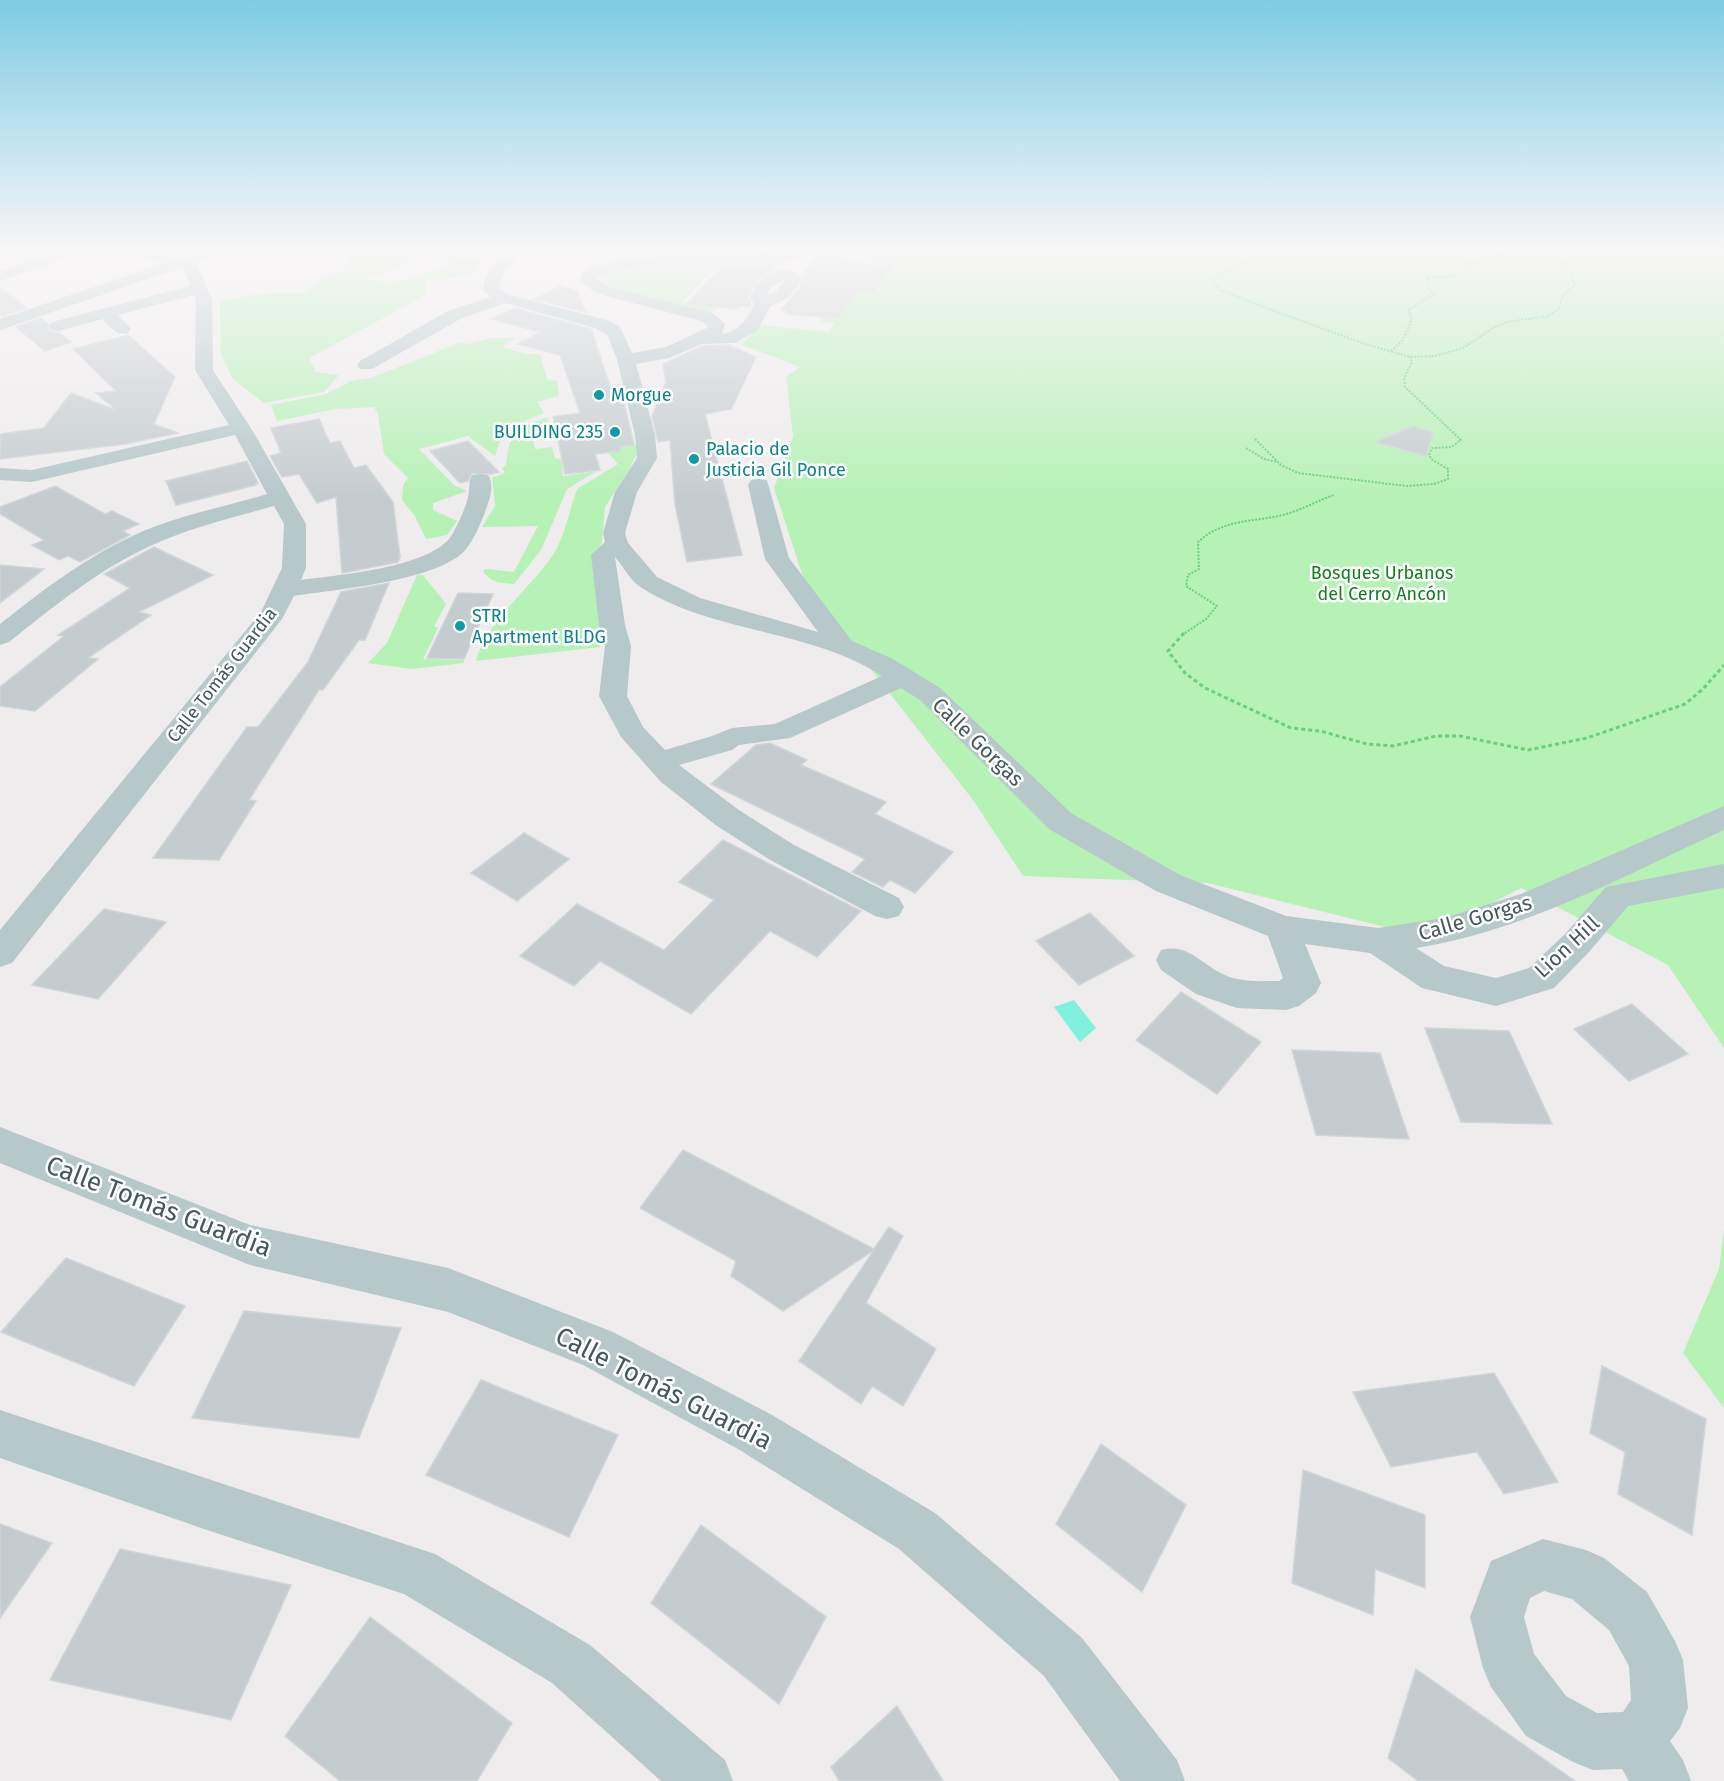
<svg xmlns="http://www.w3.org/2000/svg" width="1724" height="1781" font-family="'Fira Sans',sans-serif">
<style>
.green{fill:#b6f1b6}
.water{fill:#80f1dd}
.building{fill:#c5cccf;stroke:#cfd5d8;stroke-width:1.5}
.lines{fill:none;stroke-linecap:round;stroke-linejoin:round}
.path-far1{stroke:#6cd079;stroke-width:2;stroke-dasharray:2 1.5;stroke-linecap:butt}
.path{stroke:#6cd079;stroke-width:3;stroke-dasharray:4 3;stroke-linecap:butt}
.minor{fill:#b6c8ca;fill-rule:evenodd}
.culture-dot{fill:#0f9aa8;stroke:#fff;stroke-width:2}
.labels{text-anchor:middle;stroke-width:5;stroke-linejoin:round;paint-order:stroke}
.far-culture-label{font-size:18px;fill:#0d838f;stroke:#fff;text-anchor:start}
.far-park-label{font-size:18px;fill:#117f1e;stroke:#fff}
.far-street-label{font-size:18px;fill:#43585a;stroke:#fff}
.street-label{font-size:21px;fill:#43585a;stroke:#fff}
.near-street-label{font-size:26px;fill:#43585a;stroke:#fff}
</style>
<rect width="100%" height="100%" fill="#efeced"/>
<g class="green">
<polygon points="343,251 411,251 429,256 365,280 394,282 451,266 449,255 455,251 462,251 461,257 485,257 472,271 471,276 426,281 426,295 309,358 316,372 339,375 324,392 264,403 233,379 221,355 220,301 260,294 303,293 316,281 346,269 348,257"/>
<polygon points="863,251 1724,251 1724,1048 1668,965 1521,888 1426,937 1207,883 1023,876 973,800 806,586 774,488 793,436 786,377 800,367 742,345 760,325 829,332 835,323 820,322 844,292 876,294 896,264 867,261"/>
<polygon points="686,261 758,261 758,269 717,266 682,303 720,307 707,314 635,296 604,284 600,276 622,267"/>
<path d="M491,338H516L506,343L503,347L526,354H540L547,379L557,381L559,396L537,402L544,413C517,424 503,426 495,456L468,436L419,449L454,485L467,491L433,503V510L457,521L447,535L426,539L415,516L402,500L403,485L408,478L384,454L378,415L374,407L335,409L277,421L271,405L326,394L351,381L371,378L459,343L467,344Z"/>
<path d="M548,417L550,423L543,426V433L532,435L535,449L552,447L555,458L562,460L563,476L597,471L567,489L541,550L514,584C502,583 490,583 483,571L485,569L514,572L538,526L482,527L495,506L492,478L505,473L502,468L506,465C509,432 517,427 548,417Z"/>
<path d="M636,445L638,451L629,470L605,507L602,542L597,553L600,647L476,661C485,624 529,589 551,558C565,537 569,512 577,489L618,464L608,453L620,451L619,447Z"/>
<polygon points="417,575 423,575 446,604 434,626 438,628 423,659 464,660 464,663 412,669 368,663 387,643"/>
<polygon points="1724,1229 1724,1408 1683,1353 1719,1269"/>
</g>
<polygon class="water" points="1074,1000 1096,1028 1080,1042 1054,1007"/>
<g class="building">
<polygon points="818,251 850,251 844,261 894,265 875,293 858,292 838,318 785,314 787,310 781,310 800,287 803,276"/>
<polygon points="725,264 775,264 775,269 763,276 751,290 748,297 751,304 750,307 740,306 735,309 686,304"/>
<polygon points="560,286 577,291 585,312 534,299"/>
<polygon points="0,287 27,308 3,316 0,313"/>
<polygon points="515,308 591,329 610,386 620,385 634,445 619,447 620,451 595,454 600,470 565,474 553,417 580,413 560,355 518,344 541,332 491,319"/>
<polygon points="41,318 48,324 50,331 59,333 71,342 45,351 16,327"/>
<polygon points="128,335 175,377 154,424 178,433 125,444 0,459 0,434 44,428 71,393 116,410 96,393 116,391 73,349"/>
<polygon points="729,345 756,357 731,409 705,414 742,555 687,562 675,504 670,440 658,442 652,416 666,382 663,364 702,346"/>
<polygon points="319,419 330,443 340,441 354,468 366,465 393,502 400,557 398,562 342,573 336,497 317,503 299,474 282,477 270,456 281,453 271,428"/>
<polygon points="1413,426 1433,433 1426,456 1375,442"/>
<polygon points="468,441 499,472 490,474 472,473 468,481 460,483 430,451"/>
<polygon points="247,461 258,483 255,483 256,485 176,505 166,481"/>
<polygon points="55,486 105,514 112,511 139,524 123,531 130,535 80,562 68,556 59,560 32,545 44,540 0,514 0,507"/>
<polygon points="154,547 213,575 139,612 151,615 88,658 98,659 35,711 0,706 0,687 64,636 58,635 130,588 104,574"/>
<polygon points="0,565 44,569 0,603"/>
<polygon points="389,583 365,640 359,640 323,690 319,690 249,800 256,801 219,860 153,858 247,727 258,727 308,662 341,592"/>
<polygon points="458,593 493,594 464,659 427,658"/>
<polygon points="770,743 807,760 801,765 886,802 875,814 953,852 915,893 890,880 883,887 852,872 865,859 711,784 756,745"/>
<polygon points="524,833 569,859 517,901 471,873"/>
<polygon points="723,840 861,911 817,957 770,931 691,1014 600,961 574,986 520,956 577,904 664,950 714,900 679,882"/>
<polygon points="104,909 166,922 98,999 32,985"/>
<polygon points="1090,913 1134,956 1079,985 1036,941"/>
<polygon points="1181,992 1261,1042 1217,1094 1136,1040"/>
<polygon points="1632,1004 1688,1054 1629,1081 1574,1029"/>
<polygon points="1425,1028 1509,1031 1552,1124 1461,1122"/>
<polygon points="1292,1050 1380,1053 1409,1139 1316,1135"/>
<polygon points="683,1150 874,1249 889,1227 903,1236 866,1303 936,1349 903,1406 872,1386 861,1404 799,1361 874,1250 783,1311 731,1276 736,1261 640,1208"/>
<polygon points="66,1258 185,1306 134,1386 1,1332"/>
<polygon points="244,1311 401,1328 359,1438 192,1418"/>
<polygon points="1602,1366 1706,1419 1692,1535 1618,1494 1625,1452 1590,1433"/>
<polygon points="1494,1373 1558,1482 1504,1494 1477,1452 1391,1467 1353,1392"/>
<polygon points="481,1380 618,1435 569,1537 426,1475"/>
<polygon points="1101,1444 1186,1505 1142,1592 1056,1524"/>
<polygon points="1303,1470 1425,1515 1425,1588 1375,1569 1373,1615 1292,1583"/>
<polygon points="0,1524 52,1543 0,1618"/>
<polygon points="701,1525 826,1617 779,1704 651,1603"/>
<polygon points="120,1549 291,1585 231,1720 50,1680"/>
<polygon points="370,1617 512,1723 477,1781 340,1781 285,1736"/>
<polygon points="1416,1669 1575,1781 1418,1781 1388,1758"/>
<polygon points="897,1706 943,1781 839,1781 831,1767"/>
</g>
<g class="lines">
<g class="path-far1">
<polyline points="1270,251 1212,280 1220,290 1261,306 1365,344 1410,357 1435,356 1463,348 1493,328 1508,322 1548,316 1559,309 1563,295 1575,285 1566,265 1572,258 1570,251"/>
<polyline points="1547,251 1550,254 1567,251"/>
<polyline points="1391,351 1402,341 1412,320 1408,310 1433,295 1427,286 1428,277 1453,277 1484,255 1550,254"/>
<polyline points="1255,439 1281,465 1298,473 1407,486 1434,484 1448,479 1448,469 1431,459 1429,454 1432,448 1451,447 1461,440 1405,387 1404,378 1412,362 1410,357"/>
<polyline points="1246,448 1264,459 1278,462"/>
<path d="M1182,635L1206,619L1217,606L1186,586L1188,575L1199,569L1198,542C1225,517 1257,523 1290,513C1305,508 1319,500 1334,495"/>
</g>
<polyline class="path" points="1184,633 1168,651 1185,673 1205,688 1291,728 1320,731 1367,744 1393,746 1436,736 1460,736 1528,750 1587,738 1685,704 1703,689 1724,665"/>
<g class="minor">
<polygon points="57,251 79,251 77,254 0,281 0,271"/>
<path d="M121,251H156L186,256L200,251H222L220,254L196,263L212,300L213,370L254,433L306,524V568L301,580C337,575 431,568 452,535C458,524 465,510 468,497C470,490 468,482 472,475L480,474L488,475C496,487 488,503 484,515C478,529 472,545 460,555C426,582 337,589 294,596L282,619L12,963L0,967V930L261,612L282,568L284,524L274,506C231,518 188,528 148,547C97,571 53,607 9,642L0,645V624C48,586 98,548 156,526C192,513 230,505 267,494L235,435L32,482L0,480V468L32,470L229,425L195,370L196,300L194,295L118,315L131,329L128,333C116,336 111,328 103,319L58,331L52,330L49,326L52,322L190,286L183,267L0,330V319L168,262L128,256Z"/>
<path d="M507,251H523L504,271L499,288L510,295L607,320L620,327L632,353L666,347L707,328V325L701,321L596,293L580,281L582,273L596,266L645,256L816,251L814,254L791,261C738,264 641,254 596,278L608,287L713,313L725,324L722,334C740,331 747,319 754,304L750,298C755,279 785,258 801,277L798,286L788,298L770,306L757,331L735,343L702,344L669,358L636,364L655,435L657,458L637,492L625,533L628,543L657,577L700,598L818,632L765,559L748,485L751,480L759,479L767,480L789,558L852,641L893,659L940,688L1071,813L1180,875L1286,916L1378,928L1444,918L1521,894L1724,806V830C1625,875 1525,931 1416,948L1444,966L1496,978L1529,968L1565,934L1606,887L1724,864V888L1628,906L1589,952L1554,988L1496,1006L1422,988L1370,953L1305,944L1321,983L1316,993L1299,1006L1286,1010L1237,1008L1196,994L1161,970L1156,960L1161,950C1191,941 1207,973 1237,979C1250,982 1266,981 1279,981L1283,978L1268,936L1156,891L1049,829L920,700L901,688L790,738L739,745L732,750L679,765L739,810L794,845L899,898L904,907L899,916L887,919L875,916L772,861L717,826L661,782L621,737L599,696L605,646L599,625L591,555L605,542L603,533L615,492L637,458L635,435L617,359L607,334L595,328L505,303L460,319L372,369H360L357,365L360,361L448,311L491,297L483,290C484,273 495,262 507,251ZM784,280L776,292L767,295L771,287ZM615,557C623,566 631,582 642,588C715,634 810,629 882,676L775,724L732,728L712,736L665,750L643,727L627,696L631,646L625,625Z"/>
<polygon points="0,1127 250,1225 448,1268 613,1332 772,1415 935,1513 1082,1638 1177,1760 1185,1781 1120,1781 1044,1676 899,1549 738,1449 583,1365 448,1312 250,1265 0,1163"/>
<polygon points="0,1410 435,1554 590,1645 725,1760 733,1781 661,1781 552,1683 404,1594 204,1529 0,1458"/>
<path d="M1543,1539L1586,1550L1604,1558L1647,1592L1675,1641L1683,1660L1688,1708L1680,1728L1670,1741L1683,1760L1691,1781H1629L1622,1769L1593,1770L1573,1762L1526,1736L1491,1687L1483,1668L1470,1617L1491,1561ZM1544,1591L1572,1599L1609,1630L1629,1666L1631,1700L1623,1712L1597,1713L1566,1696L1534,1654L1524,1617L1530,1598Z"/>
</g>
</g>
<linearGradient id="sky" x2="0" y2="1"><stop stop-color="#7ecce4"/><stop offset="0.5" stop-color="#f8f6f7"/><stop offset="1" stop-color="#f8f6f7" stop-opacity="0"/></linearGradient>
<rect width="1724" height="500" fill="url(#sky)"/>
<g class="culture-dot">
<circle cx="599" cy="395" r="6"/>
<circle cx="615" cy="432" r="6"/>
<circle cx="694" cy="459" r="6"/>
<circle cx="460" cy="626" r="6"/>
</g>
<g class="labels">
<g class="far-culture-label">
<text x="611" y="401">Morgue</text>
<text x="603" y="438" text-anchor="end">BUILDING 235</text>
<text x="706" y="455">Palacio de<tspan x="706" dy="21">Justicia Gil Ponce</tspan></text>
<text x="472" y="622">STRI<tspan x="472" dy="21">Apartment BLDG</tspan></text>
</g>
<g class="far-park-label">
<text x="1382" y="579">Bosques Urbanos<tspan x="1382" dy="21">del Cerro Ancón</tspan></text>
</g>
<g class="far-street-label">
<text transform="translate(222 675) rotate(-52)" y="6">Calle Tomás Guardia</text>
</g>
<g class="street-label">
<text transform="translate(978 742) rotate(44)" y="7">Calle Gorgas</text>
<text transform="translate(1475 918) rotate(-16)" y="7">Calle Gorgas</text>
<text transform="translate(1567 947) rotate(-43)" y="7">Lion Hill</text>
</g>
<g class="near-street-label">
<text transform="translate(159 1206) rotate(21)" y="9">Calle Tomás Guardia</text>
<text transform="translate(664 1388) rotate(27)" y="9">Calle Tomás Guardia</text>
</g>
</g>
</svg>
